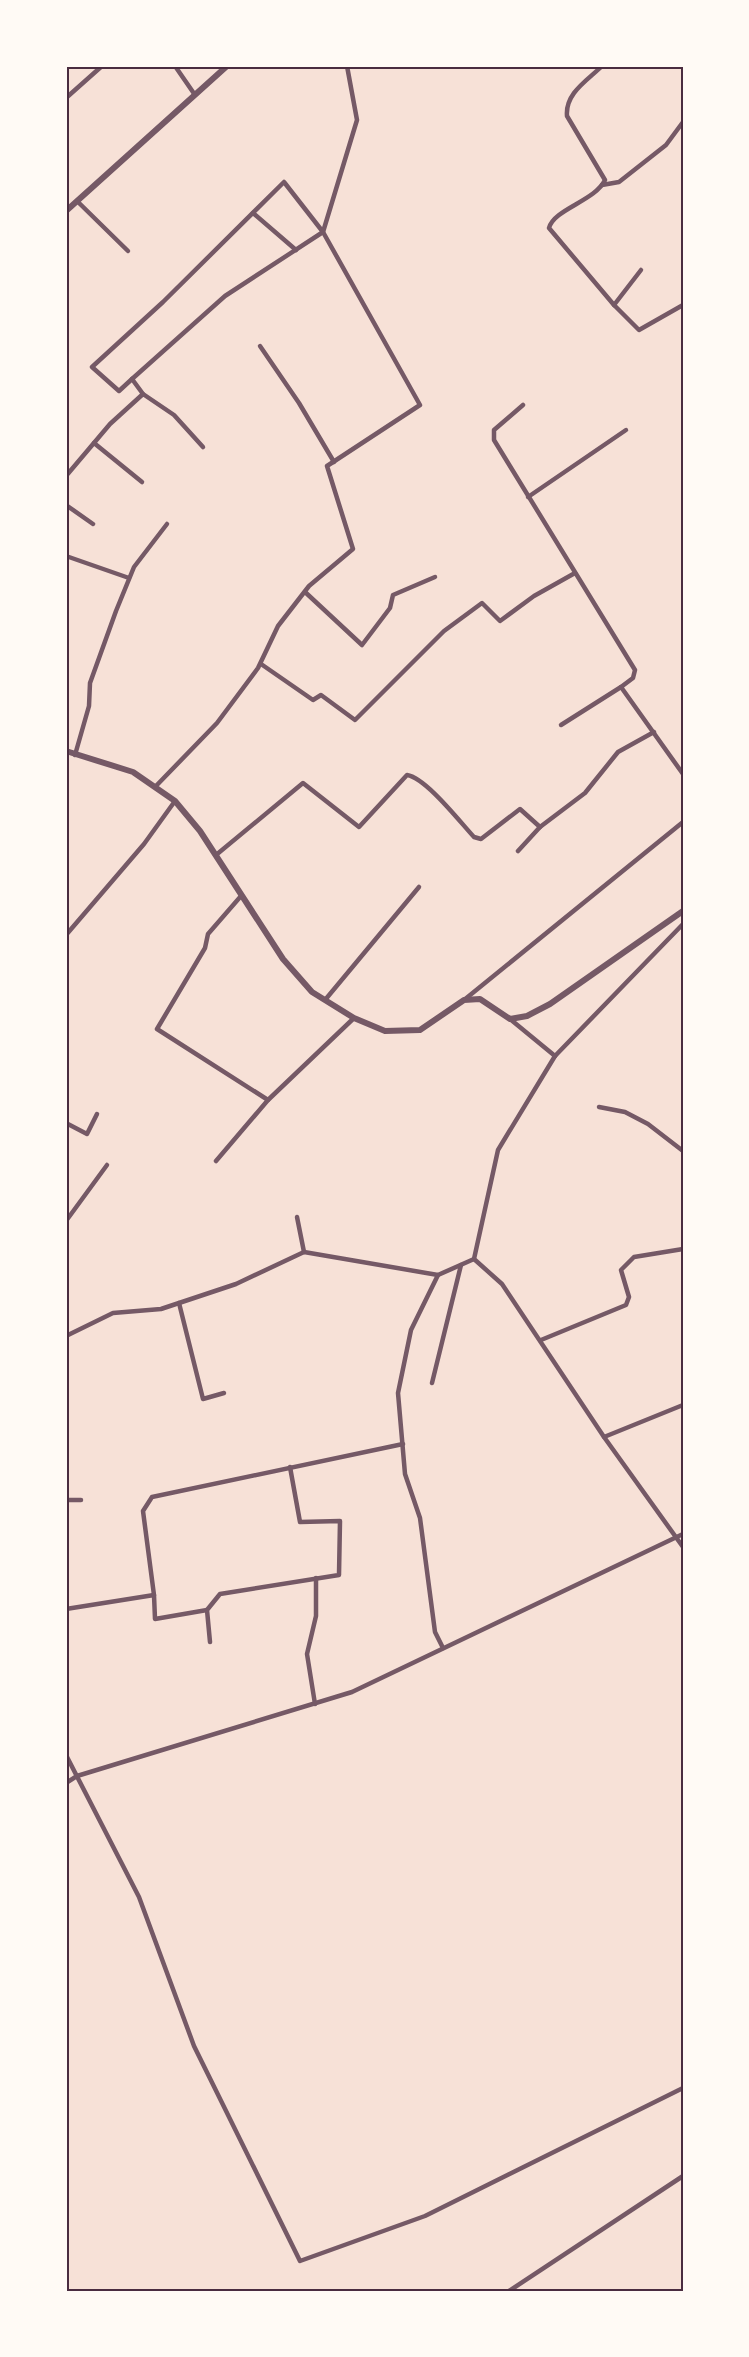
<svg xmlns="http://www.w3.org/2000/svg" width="749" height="2357" font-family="Inter,sans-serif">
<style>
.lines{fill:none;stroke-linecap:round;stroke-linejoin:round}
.service{stroke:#755966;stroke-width:4.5}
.minor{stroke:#755966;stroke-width:6}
.neatline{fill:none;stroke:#4a2c40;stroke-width:2}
</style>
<rect width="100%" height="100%" fill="#f7e1d7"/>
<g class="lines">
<g class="service">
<polyline points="175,66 195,95"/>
<path d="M602,66C588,80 565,93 567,116L605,180C595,201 554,209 549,228L614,305"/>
<polyline points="66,98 102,66"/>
<polyline points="602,185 619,182 666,145 683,122"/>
<polyline points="77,201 128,251"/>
<polyline points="253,213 296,250"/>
<polyline points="641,270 614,305 639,330 683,305"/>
<polyline points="260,346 299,403 334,462"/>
<polyline points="132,379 119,391 92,367 163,302 284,182 323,232 420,405 327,466 353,549 309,586 278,626 258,668 217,723 155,787"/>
<polyline points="143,394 132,379 225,296 323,232 357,120 347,66"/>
<polyline points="523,405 494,430 494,440 635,670 633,678 621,687 683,774"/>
<polyline points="94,443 142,482"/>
<polyline points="66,476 110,424 143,394 174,415 203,447"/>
<polyline points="528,497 626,430"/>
<polyline points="66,505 93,524"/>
<polyline points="66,556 129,578"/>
<polyline points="305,592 362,645 390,608 393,595 435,577"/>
<polyline points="261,664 313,700 321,695 355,720 444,631 482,603 500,621 534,596 575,573"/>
<polyline points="561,725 621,687"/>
<polyline points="75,755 89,706 90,683 116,611 134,567 167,524"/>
<polyline points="518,851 540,827 585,793 618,752 654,732"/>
<path d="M216,855L303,783L359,827L407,775C426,778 460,822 474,837L481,839L520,809L540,827"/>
<polyline points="241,896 208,934 205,948 157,1029 268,1100"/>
<polyline points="683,924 555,1056 498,1150 474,1259 502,1284 604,1437 683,1547"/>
<polyline points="66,935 144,844 175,801"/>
<polyline points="325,1000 419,887"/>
<polyline points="464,1000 683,822"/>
<polyline points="510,1019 555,1056"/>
<polyline points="599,1107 625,1112 648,1124 683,1151"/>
<polyline points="66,1123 87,1134 97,1114"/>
<polyline points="216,1161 268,1100 354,1018"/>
<polyline points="297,1217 304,1252"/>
<polyline points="66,1221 107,1165"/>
<polyline points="438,1275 411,1330 398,1393 405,1474 420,1518 435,1632 443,1648"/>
<polyline points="179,1303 203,1399 224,1393"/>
<polyline points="66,1336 113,1313 161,1309 236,1284 304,1252 438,1275 474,1259"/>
<polyline points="541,1340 626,1305 629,1297 621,1270 634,1257 683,1249"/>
<polyline points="432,1383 461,1265"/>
<polyline points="604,1437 683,1405"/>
<polyline points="66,1500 81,1500"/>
<polyline points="154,1595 143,1511 152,1497 403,1444"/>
<polyline points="66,1609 154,1595 155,1619 207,1610"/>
<polyline points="210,1642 207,1610 220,1594 339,1575 340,1521 300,1522 290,1467"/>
<polyline points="315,1704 307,1654 316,1616 316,1578"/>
<polyline points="66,1755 139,1897 194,2046 300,2261 425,2216 683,2088"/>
<polyline points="66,1783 77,1776 352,1692 683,1534"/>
<polyline points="509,2291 683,2176"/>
</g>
<g class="minor">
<polyline points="66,211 227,66"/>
<polyline points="66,751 133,772 175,801 200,831 283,959 312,992 354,1018 385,1031 420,1030 464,1000 480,999 510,1019 527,1016 550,1004 683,911"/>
</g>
</g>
<rect width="749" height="2357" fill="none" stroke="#fffaf5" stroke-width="135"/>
<rect x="68" y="68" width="614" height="2222" class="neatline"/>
</svg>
